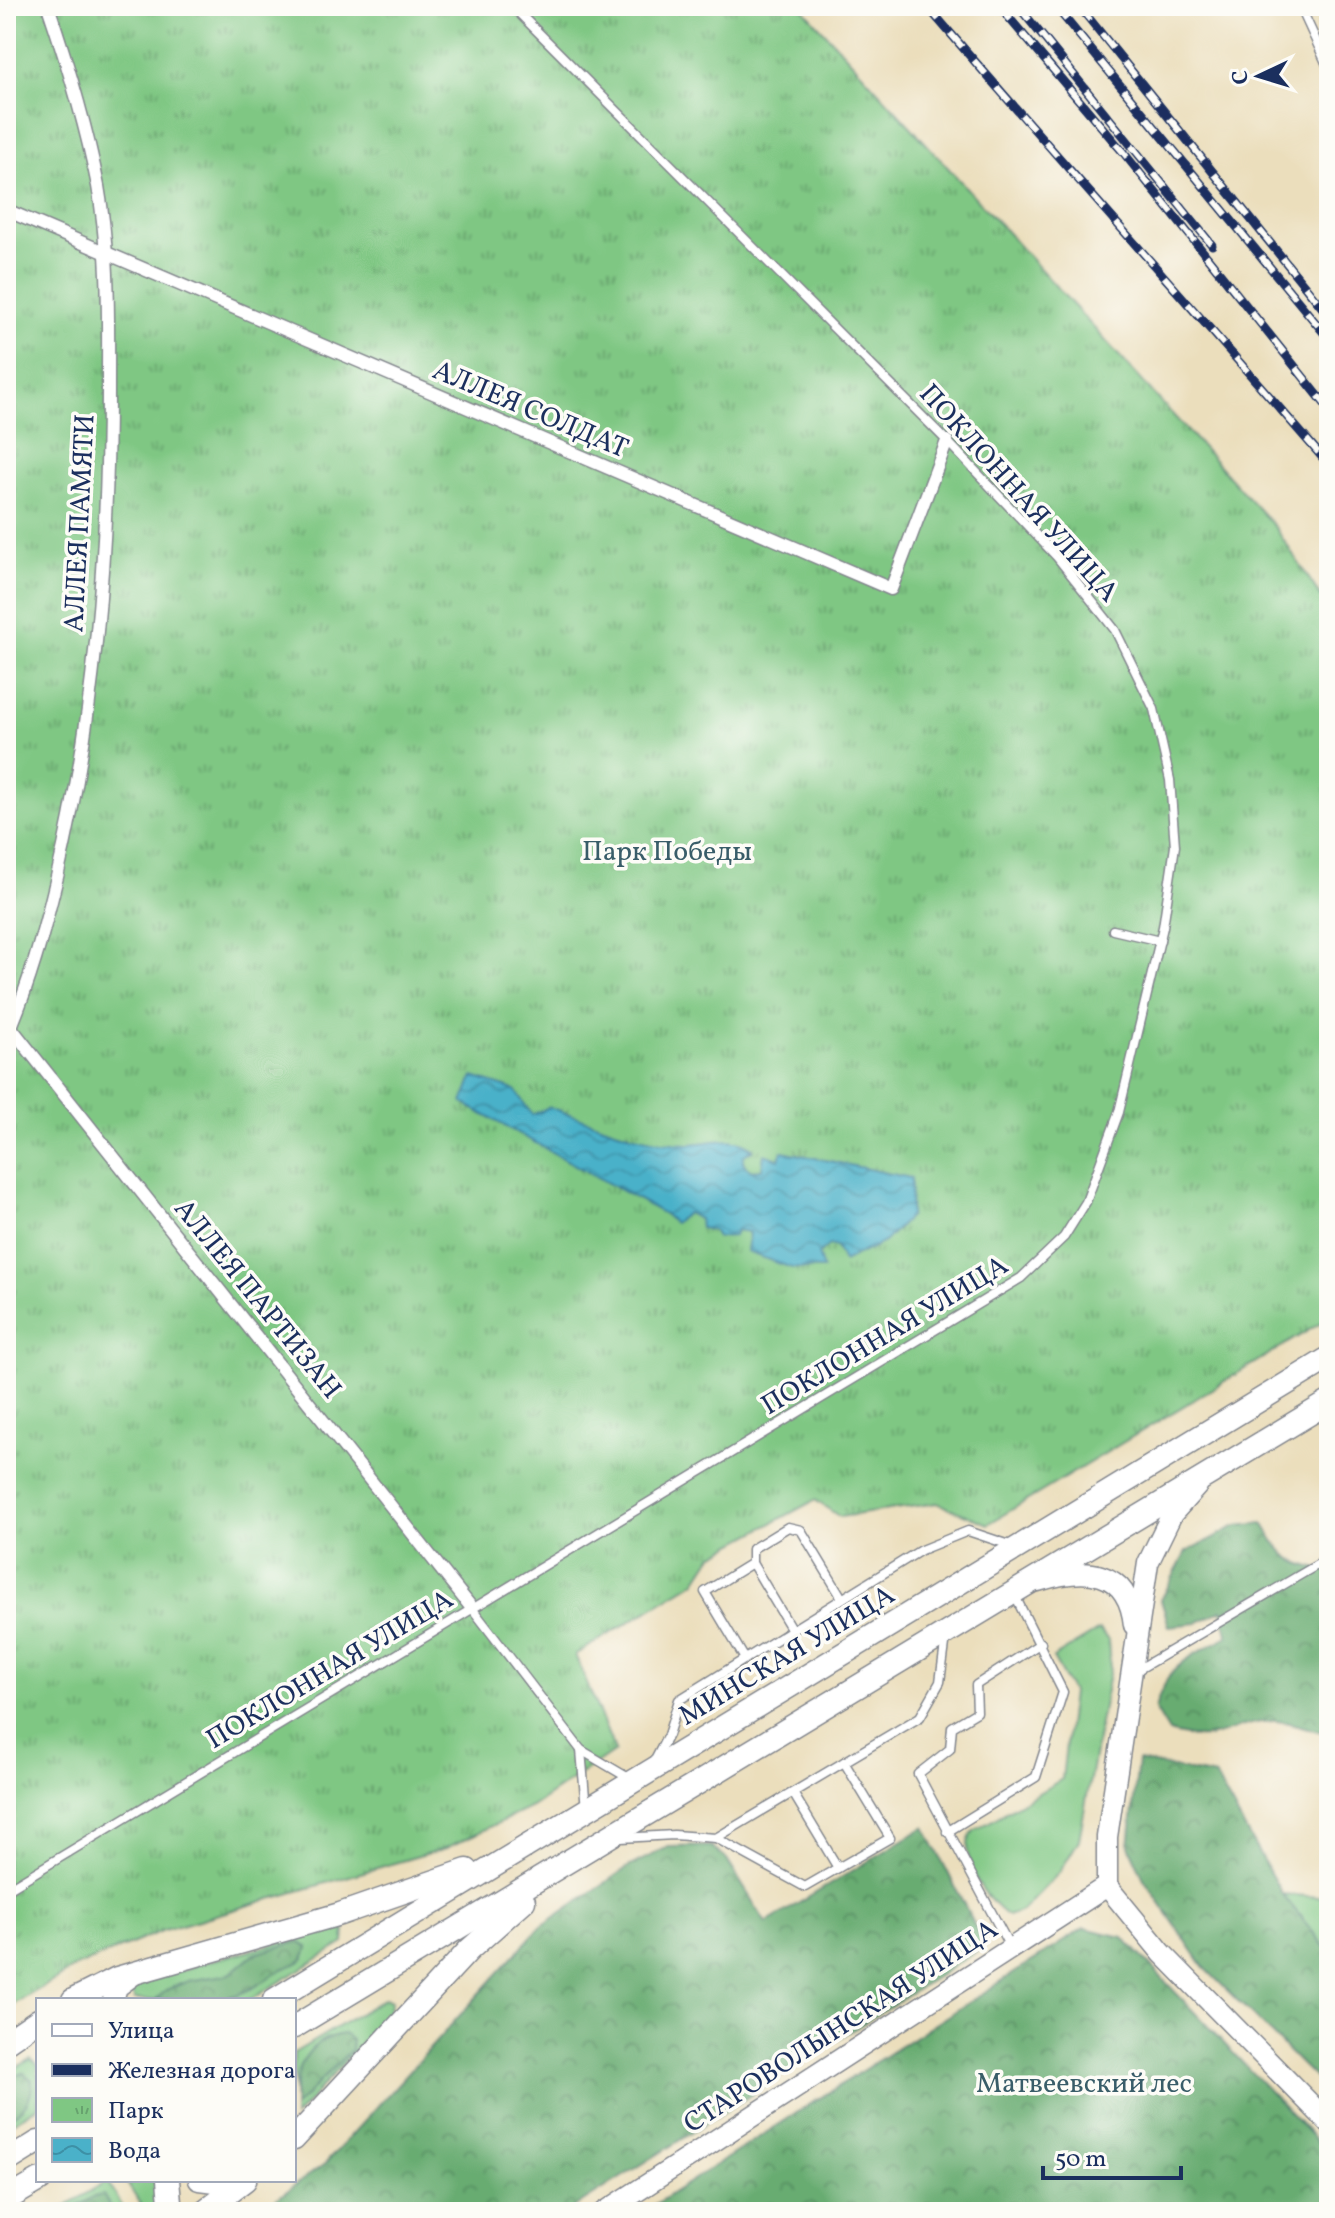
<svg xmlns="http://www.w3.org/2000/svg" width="1335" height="2218" font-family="Vollkorn,serif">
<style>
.grass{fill:#7fc783;stroke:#4d7b70;stroke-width:2}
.forest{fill:url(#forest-crowns);stroke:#416e68;stroke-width:2}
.park{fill:url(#park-tufts);stroke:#4d7b70;stroke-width:2}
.water{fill:url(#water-waves);stroke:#327094;stroke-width:2}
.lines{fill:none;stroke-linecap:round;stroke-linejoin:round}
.service-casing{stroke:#83868d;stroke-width:11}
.pedestrian-casing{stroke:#83868d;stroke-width:15}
.tertiary-casing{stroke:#83868d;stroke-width:23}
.secondary-casing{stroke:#83868d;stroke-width:25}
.service{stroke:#fff;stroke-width:8}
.pedestrian{stroke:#fff;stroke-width:12}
.tertiary{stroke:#fff;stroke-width:20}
.secondary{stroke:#fff;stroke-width:22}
.rail-casing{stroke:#1b2f5e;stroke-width:9}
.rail{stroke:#fdfcf7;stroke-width:6;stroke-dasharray:18;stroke-linecap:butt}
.labels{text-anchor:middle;stroke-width:7;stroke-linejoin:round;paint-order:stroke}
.street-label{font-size:28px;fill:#1b2f5e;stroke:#fdfcf7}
.park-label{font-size:28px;fill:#395d69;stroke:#fdfcf7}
</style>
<defs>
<pattern id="forest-crowns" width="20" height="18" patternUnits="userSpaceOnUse" patternTransform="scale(2)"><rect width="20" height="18" fill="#67ac71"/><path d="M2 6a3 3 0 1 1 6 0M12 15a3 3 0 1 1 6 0" fill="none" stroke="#548c60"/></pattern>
<pattern id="park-tufts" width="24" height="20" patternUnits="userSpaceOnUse" patternTransform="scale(2)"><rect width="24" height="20" fill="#7fc783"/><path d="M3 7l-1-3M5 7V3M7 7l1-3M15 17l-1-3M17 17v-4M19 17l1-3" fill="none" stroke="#67a26e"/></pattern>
<pattern id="water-waves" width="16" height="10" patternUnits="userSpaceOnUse" patternTransform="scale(2)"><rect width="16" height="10" fill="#4ab1c9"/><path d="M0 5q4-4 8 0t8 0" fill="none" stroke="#3d90a6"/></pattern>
</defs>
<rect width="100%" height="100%" fill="#fdfcf7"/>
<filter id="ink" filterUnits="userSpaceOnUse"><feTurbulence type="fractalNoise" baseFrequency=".0125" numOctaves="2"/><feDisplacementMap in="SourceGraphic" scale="16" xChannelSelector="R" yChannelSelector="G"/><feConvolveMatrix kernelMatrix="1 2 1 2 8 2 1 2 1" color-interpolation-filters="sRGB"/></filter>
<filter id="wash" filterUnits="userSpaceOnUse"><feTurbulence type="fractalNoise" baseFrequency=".006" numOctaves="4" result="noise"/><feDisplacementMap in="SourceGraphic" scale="32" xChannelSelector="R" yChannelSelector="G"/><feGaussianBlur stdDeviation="1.8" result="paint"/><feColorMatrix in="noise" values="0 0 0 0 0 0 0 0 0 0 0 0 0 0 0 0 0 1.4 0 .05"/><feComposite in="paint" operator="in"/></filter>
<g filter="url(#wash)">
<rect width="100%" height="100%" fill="#ebdebc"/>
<g class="grass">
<path d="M1099,1630L1108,1640L1110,1668L1079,1840L1060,1872L1022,1911L1008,1916C986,1902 954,1854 974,1831L1062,1779L1072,1692L1053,1658Z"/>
<polygon points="1282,1894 1329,1898 1329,1952"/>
<polygon points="333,1929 345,1930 344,1943 250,2000 135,2000 129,1988 209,1961"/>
<polygon points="385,1998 391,2001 388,2013 294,2118 294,2053"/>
<polygon points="31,2059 38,2065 38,2107 6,2126 6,2074"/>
<polygon points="125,2180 160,2180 162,2188 158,2212 145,2212"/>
<polygon points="107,2181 126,2212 56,2212"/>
</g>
<g class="forest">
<path d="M1263,1523C1282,1556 1291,1565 1329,1571V1733C1311,1731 1291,1720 1273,1721C1227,1723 1221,1748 1169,1732L1155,1709C1167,1663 1189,1658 1228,1636L1222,1610L1197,1623L1169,1626L1161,1600L1186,1552L1236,1526Z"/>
<polygon points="1138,1761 1215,1776 1282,1894 1329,1952 1329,2092 1203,1966 1144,1879 1129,1846"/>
<polygon points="925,1827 985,1946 567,2212 258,2212 326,2163 539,1928 628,1867 668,1847 711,1846 725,1857 766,1923"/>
<polygon points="1084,1928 1123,1937 1329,2154 1329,2212 643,2212"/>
<path d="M298,1942L308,1947C304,1968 292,1962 278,1972C232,2006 209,2000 155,2000L168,1989L188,1981L230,1974L254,1954Z"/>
<path d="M344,2034L352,2040L351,2050L294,2108C294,2073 304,2039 344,2034Z"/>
<path d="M24,2073L32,2080C33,2101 23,2110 6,2120V2079Z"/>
<polygon points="103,2195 113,2212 67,2212 93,2197"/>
</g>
<polygon class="park" points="6,6 801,6 1275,527 1329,609 1329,1318 988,1524 937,1503 840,1517 815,1500 713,1555 696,1581 575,1655 615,1751 532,1807 446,1848 164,1930 78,1966 6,2009"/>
<path class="water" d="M473,1077L515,1090L532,1115L549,1107C592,1121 642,1144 688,1144C708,1144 738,1133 753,1149L743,1156V1162L751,1171L762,1169L764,1154L779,1159L782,1151L911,1178L910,1216L884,1242L843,1262L836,1247L829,1245L818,1254L823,1269L792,1268L747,1252L749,1232L736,1230L734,1236L717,1237L713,1230L700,1228L699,1219L687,1213L674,1223L664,1214L463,1103Z"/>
</g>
<g filter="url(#ink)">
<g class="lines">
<g class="service-casing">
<g id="service">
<polyline points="1300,6 1329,69"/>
<polyline points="1113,930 1160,941"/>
<polyline points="471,1607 581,1750 632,1780"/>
<polyline points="792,1630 752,1563 752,1549 788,1527 801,1530 842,1598"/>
<polyline points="745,1659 705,1592 752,1563"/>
<polyline points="1134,1672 1329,1558"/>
<polyline points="581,1750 586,1809"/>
<polyline points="654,1762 668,1735 679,1700 921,1550 968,1531 1013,1546"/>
<polyline points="793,1793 838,1868"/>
<polyline points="947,1832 1036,1777 1063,1692 1014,1594"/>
<polyline points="621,1838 674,1835 716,1838 805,1887 890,1838 844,1762"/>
<polyline points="716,1838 920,1717 940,1682 946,1637"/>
<polyline points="6,1890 1021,1278 1064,1237 1086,1202 1119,1112 1163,927 1175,846 1170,780 1154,709 1115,630 1057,557 947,441 512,6"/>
<polyline points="1010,1947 918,1774 950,1749 952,1727 977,1712 976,1685 1041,1643"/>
</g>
</g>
<g class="pedestrian-casing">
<g id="pedestrian">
<polyline points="6,210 891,589 947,441"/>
<polyline points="8,1024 471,1607"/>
<path d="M6,1038C29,987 44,931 57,877C95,718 108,555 108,391C108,323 110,253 98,186C86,125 68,65 48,6"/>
</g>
</g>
<g class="tertiary-casing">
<g id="tertiary">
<polyline points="1197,1486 1172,1514 1148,1563 1107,1837 1107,1886 1162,1953 1329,2123"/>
<path d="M1038,1581C1084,1567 1128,1567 1134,1625"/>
<polyline points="113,2000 117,1987 133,1975"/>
<polyline points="199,2180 238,2185"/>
<polyline points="605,2212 1107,1886"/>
</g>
</g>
<g class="secondary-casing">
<g id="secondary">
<polyline points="73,2000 117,1978 340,1914 467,1870"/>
<polyline points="274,2000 1329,1358"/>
<polyline points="294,2027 1329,1402"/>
<polyline points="6,2042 38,2020"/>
<polyline points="294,2139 469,1950 524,1901"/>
<polyline points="6,2162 38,2142"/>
<polyline points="6,2200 40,2180"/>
<polyline points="167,2212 170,2202 168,2180"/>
<polyline points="203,2212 245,2180"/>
</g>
</g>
<use href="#service" class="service"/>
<use href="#pedestrian" class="pedestrian"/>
<use href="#tertiary" class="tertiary"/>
<use href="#secondary" class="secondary"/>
<g class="rail-casing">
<g id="rail">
<path d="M927,6C1059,160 1196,311 1329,465"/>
<polyline points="999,6 1123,152 1329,409"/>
<polyline points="1018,6 1212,245"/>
<polyline points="1055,6 1329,339"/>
<polyline points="1079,6 1329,316"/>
</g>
</g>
<use href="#rail" class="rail"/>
</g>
</g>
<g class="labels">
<g class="street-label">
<text transform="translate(531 408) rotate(23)" y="10">АЛЛЕЯ СОЛДАТ</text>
<text transform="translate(1020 492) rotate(48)" y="10">ПОКЛОННАЯ УЛИЦА</text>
<text transform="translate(78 523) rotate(-87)" y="10">АЛЛЕЯ ПАМЯТИ</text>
<text transform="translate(259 1298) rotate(51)" y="10">АЛЛЕЯ ПАРТИЗАН</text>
<text transform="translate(884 1334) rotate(-31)" y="10">ПОКЛОННАЯ УЛИЦА</text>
<text transform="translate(786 1654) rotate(-31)" y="10">МИНСКАЯ УЛИЦА</text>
<text transform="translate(329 1668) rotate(-31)" y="10">ПОКЛОННАЯ УЛИЦА</text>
<text transform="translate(840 2025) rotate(-33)" y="10">СТАРОВОЛЫНСКАЯ УЛИЦА</text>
</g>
<g class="park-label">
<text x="667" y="860">Парк Победы</text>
<text x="1084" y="2092">Матвеевский лес</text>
</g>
</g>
<rect width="1335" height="2218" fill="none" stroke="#fdfcf7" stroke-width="32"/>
<rect x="36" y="1998" width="260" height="184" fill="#fdfcf7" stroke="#a3aaba" stroke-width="2"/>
<rect x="52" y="2024" width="40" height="12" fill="#ffffff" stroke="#a3aaba" stroke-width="2"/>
<text x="108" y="2038" font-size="24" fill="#1b2f5e">Улица</text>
<rect x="52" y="2064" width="40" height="12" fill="#1b2f5e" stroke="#a3aaba" stroke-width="2"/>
<text x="108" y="2078" font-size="24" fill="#1b2f5e">Железная дорога</text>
<rect x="52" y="2098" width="40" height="24" fill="url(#park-tufts)" stroke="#a3aaba" stroke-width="2"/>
<text x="108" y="2118" font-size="24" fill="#1b2f5e">Парк</text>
<rect x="52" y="2138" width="40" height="24" fill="url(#water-waves)" stroke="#a3aaba" stroke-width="2"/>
<text x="108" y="2158" font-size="24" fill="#1b2f5e">Вода</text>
<g transform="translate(1259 76) rotate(266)" stroke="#fdfcf7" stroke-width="6" paint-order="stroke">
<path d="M0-6L14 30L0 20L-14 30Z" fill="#1b2f5e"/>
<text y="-12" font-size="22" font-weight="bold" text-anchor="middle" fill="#1b2f5e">С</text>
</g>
<path d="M1043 2166v12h138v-12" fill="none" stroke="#1b2f5e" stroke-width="4"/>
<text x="1055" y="2166" font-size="24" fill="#1b2f5e" stroke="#fdfcf7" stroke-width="6" paint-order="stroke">50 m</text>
</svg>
